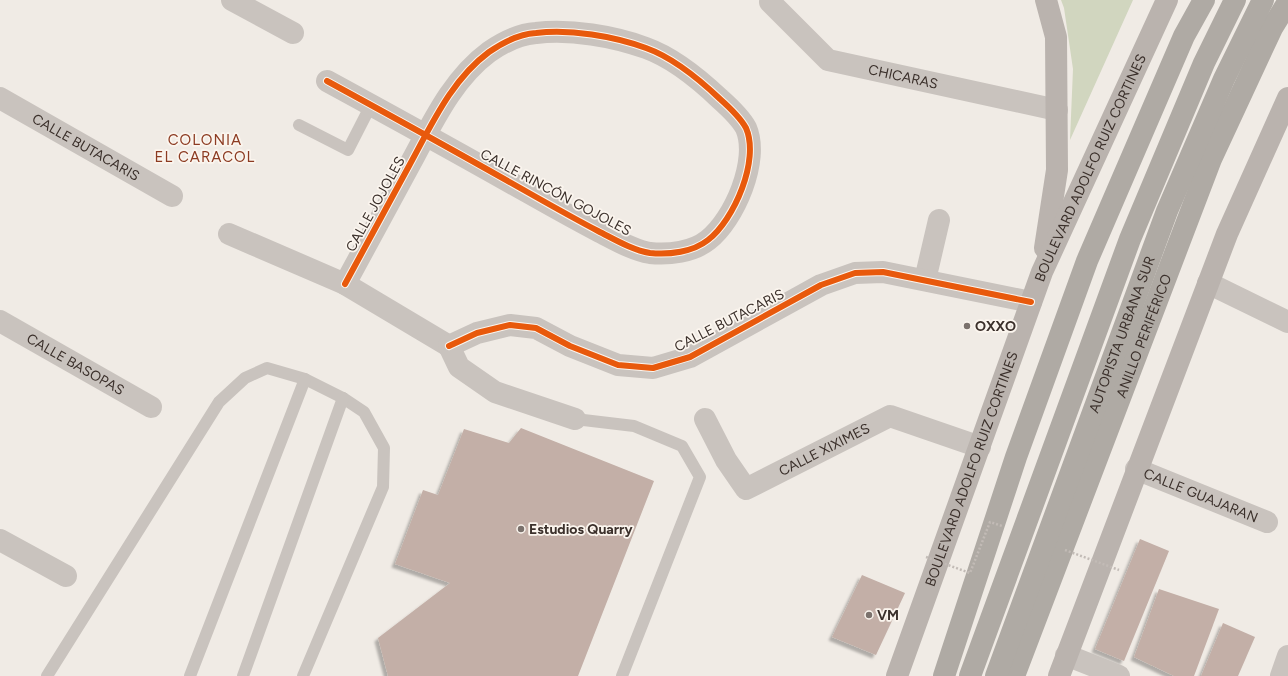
<svg xmlns="http://www.w3.org/2000/svg" width="1288" height="676" font-family="Figtree,sans-serif">
<style>
.green{fill:#d1d6bf}
.building{fill:#c3afa7;filter:url(#shadow)}
.lines{fill:none;stroke-linecap:round;stroke-linejoin:round}
.service{stroke:#c9c3be;stroke-width:12}
.minor{stroke:#c9c3be;stroke-width:22}
.secondary{stroke:#bab3ae;stroke-width:22}
.motorway{stroke:#afaaa4;stroke-width:22}
.path-bridge{stroke:#c2bbb6;stroke-width:2.5;stroke-dasharray:2 2;stroke-linecap:butt}
.motorway-bridge{stroke:#afaaa4;stroke-width:22}
.cycleway-casing{stroke:#fbf5ee;stroke-width:8}
.cycleway{stroke:#e8590c;stroke-width:6}
.poi-dot{fill:#7a716c;stroke:#fbf5ee;stroke-width:1.5}
.labels{text-anchor:middle;stroke-width:3.5;stroke-linejoin:round;paint-order:stroke}
.street-label{font-size:14px;fill:#3b302b;stroke:#fbf5ee}
.poi-label{font-size:14px;font-weight:bold;fill:#3b302b;stroke:#fbf5ee;text-anchor:start}
.neighbourhood-label{font-size:15px;letter-spacing:1px;fill:#8c3b22;stroke:#fbf5ee}
</style>
<defs>
<filter id="shadow"><feDropShadow dx="-3.5" dy="3.5" stdDeviation="1" flood-color="#0004"/></filter>
</defs>
<rect width="100%" height="100%" fill="#f0ebe5"/>
<polygon class="green" points="1061,0 1133,0 1070,140 1073,69 1064,8"/>
<g class="building">
<polygon points="521,428 654,481 578,676 388,676 378,638 450,583 395,564 423,490 438,495 464,429 509,443"/>
<polygon points="1140,539 1169,551 1124,661 1095,649"/>
<polygon points="862,575 905,593 876,655 832,637"/>
<polygon points="1159,589 1219,609 1194,676 1174,676 1134,657"/>
<polygon points="1223,623 1255,637 1238,676 1201,676"/>
</g>
<g class="lines">
<g class="service">
<polyline points="299,125 348,150 371,105"/>
<polyline points="575,419 634,426 682,446 700,477 622,676"/>
<polyline points="47,676 219,402 245,378 267,368 305,379 343,398 364,412 384,448 383,487 303,676"/>
<polyline points="190,676 305,379"/>
<polyline points="243,676 343,398"/>
</g>
<g class="minor">
<polyline points="232,0 293,33"/>
<path id="s1" d="M770,2L828,60L1057,110"/>
<path d="M327,81C395,118 462,155 529,193C552,206 575,219 598,231C614,239 632,250 650,253C669,255 693,252 708,240C734,220 760,160 746,128C740,117 729,107 720,99C699,79 674,58 646,48C613,36 571,29 536,33C520,34 502,43 489,52C451,80 431,126 409,166C388,205 366,245 345,284"/>
<path id="s2" d="M0,98L172,196"/>
<polyline points="229,234 345,284 449,346"/>
<polyline points="925,280 939,220"/>
<polyline points="1208,283 1288,322"/>
<path id="s3" d="M0,321L151,407"/>
<polyline points="449,346 477,333 510,325 536,328 570,346 618,365 653,368 690,357 821,285 855,273 883,272 1031,302"/>
<polyline points="449,346 459,367 495,392 575,419"/>
<path id="s4" d="M705,419L726,460L746,489L890,416L980,447"/>
<path id="s5" d="M1136,469L1267,522"/>
<polyline points="0,540 66,576"/>
<polyline points="1066,655 1119,676"/>
<polyline points="1281,676 1288,656"/>
</g>
<g class="secondary">
<polyline points="1045,248 1057,170 1056,37 1046,0"/>
<path id="s6" d="M897,676L1042,272L1167,0"/>
<polyline points="1059,676 1227,234 1288,98"/>
</g>
<g class="motorway">
<polyline points="944,676 1016,457 1087,261 1184,36 1204,0"/>
<path id="s7" d="M1014,676L1211,159L1272,28L1288,2"/>
</g>
<g class="path-bridge">
<polyline points="1065,550 1119,570"/>
<polyline points="926,557 970,573 990,522 1002,526"/>
</g>
<g class="motorway-bridge">
<polyline points="970,676 1130,239 1204,63 1235,0"/>
<path id="s8" d="M996,676L1167,211L1224,79L1263,0"/>
</g>
<g class="cycleway-casing">
<g id="cycleway">
<path d="M327,81C395,118 462,155 529,193C552,206 575,219 598,231C614,239 632,250 650,253C669,255 693,252 708,240C734,220 760,160 746,128C740,117 729,107 720,99C699,79 674,58 646,48C613,36 571,29 536,33C520,34 502,43 489,52C451,80 431,126 409,166C388,205 366,245 345,284"/>
<polyline points="449,346 477,333 510,325 536,328 570,346 618,365 653,368 690,357 821,285 855,273 883,272 1031,302"/>
</g>
</g>
<use href="#cycleway" class="cycleway"/>
</g>
<g class="poi-dot">
<circle cx="967" cy="326" r="4"/>
<circle cx="521" cy="529" r="4"/>
<circle cx="869" cy="615" r="4"/>
</g>
<g class="labels">
<g class="street-label">
<text dy="5" stroke="none"><textPath href="#s1" startOffset="159">CHICARAS</textPath></text>
<text dy="5" stroke="none"><textPath href="#s2" startOffset="99">CALLE BUTACARIS</textPath></text>
<text dy="5" stroke="none"><textPath href="#s6" startOffset="544">BOULEVARD ADOLFO RUIZ CORTINES</textPath></text>
<text transform="translate(556 192) rotate(28)" y="5">CALLE RINCÓN GOJOLES</text>
<text transform="translate(375 204) rotate(-61)" y="5">CALLE JOJOLES</text>
<text transform="translate(729 320) rotate(-27)" y="5">CALLE BUTACARIS</text>
<text dy="5" stroke="none"><textPath href="#s8" startOffset="364">AUTOPISTA URBANA SUR</textPath></text>
<text dy="5" stroke="none"><textPath href="#s7" startOffset="364">ANILLO PERIFÉRICO</textPath></text>
<text dy="5" stroke="none"><textPath href="#s3" startOffset="87">CALLE BASOPAS</textPath></text>
<text dy="5" stroke="none"><textPath href="#s4" startOffset="169">CALLE XIXIMES</textPath></text>
<text dy="5" stroke="none"><textPath href="#s6" startOffset="220">BOULEVARD ADOLFO RUIZ CORTINES</textPath></text>
<text dy="5" stroke="none"><textPath href="#s5" startOffset="70">CALLE GUAJARAN</textPath></text>
</g>
<g class="poi-label">
<text x="975" y="331">OXXO</text>
<text x="529" y="534">Estudios Quarry</text>
<text x="877" y="620">VM</text>
</g>
<g class="neighbourhood-label">
<text x="205" y="145">COLONIA<tspan x="205" dy="17">EL CARACOL</tspan></text>
</g>
</g>
</svg>
